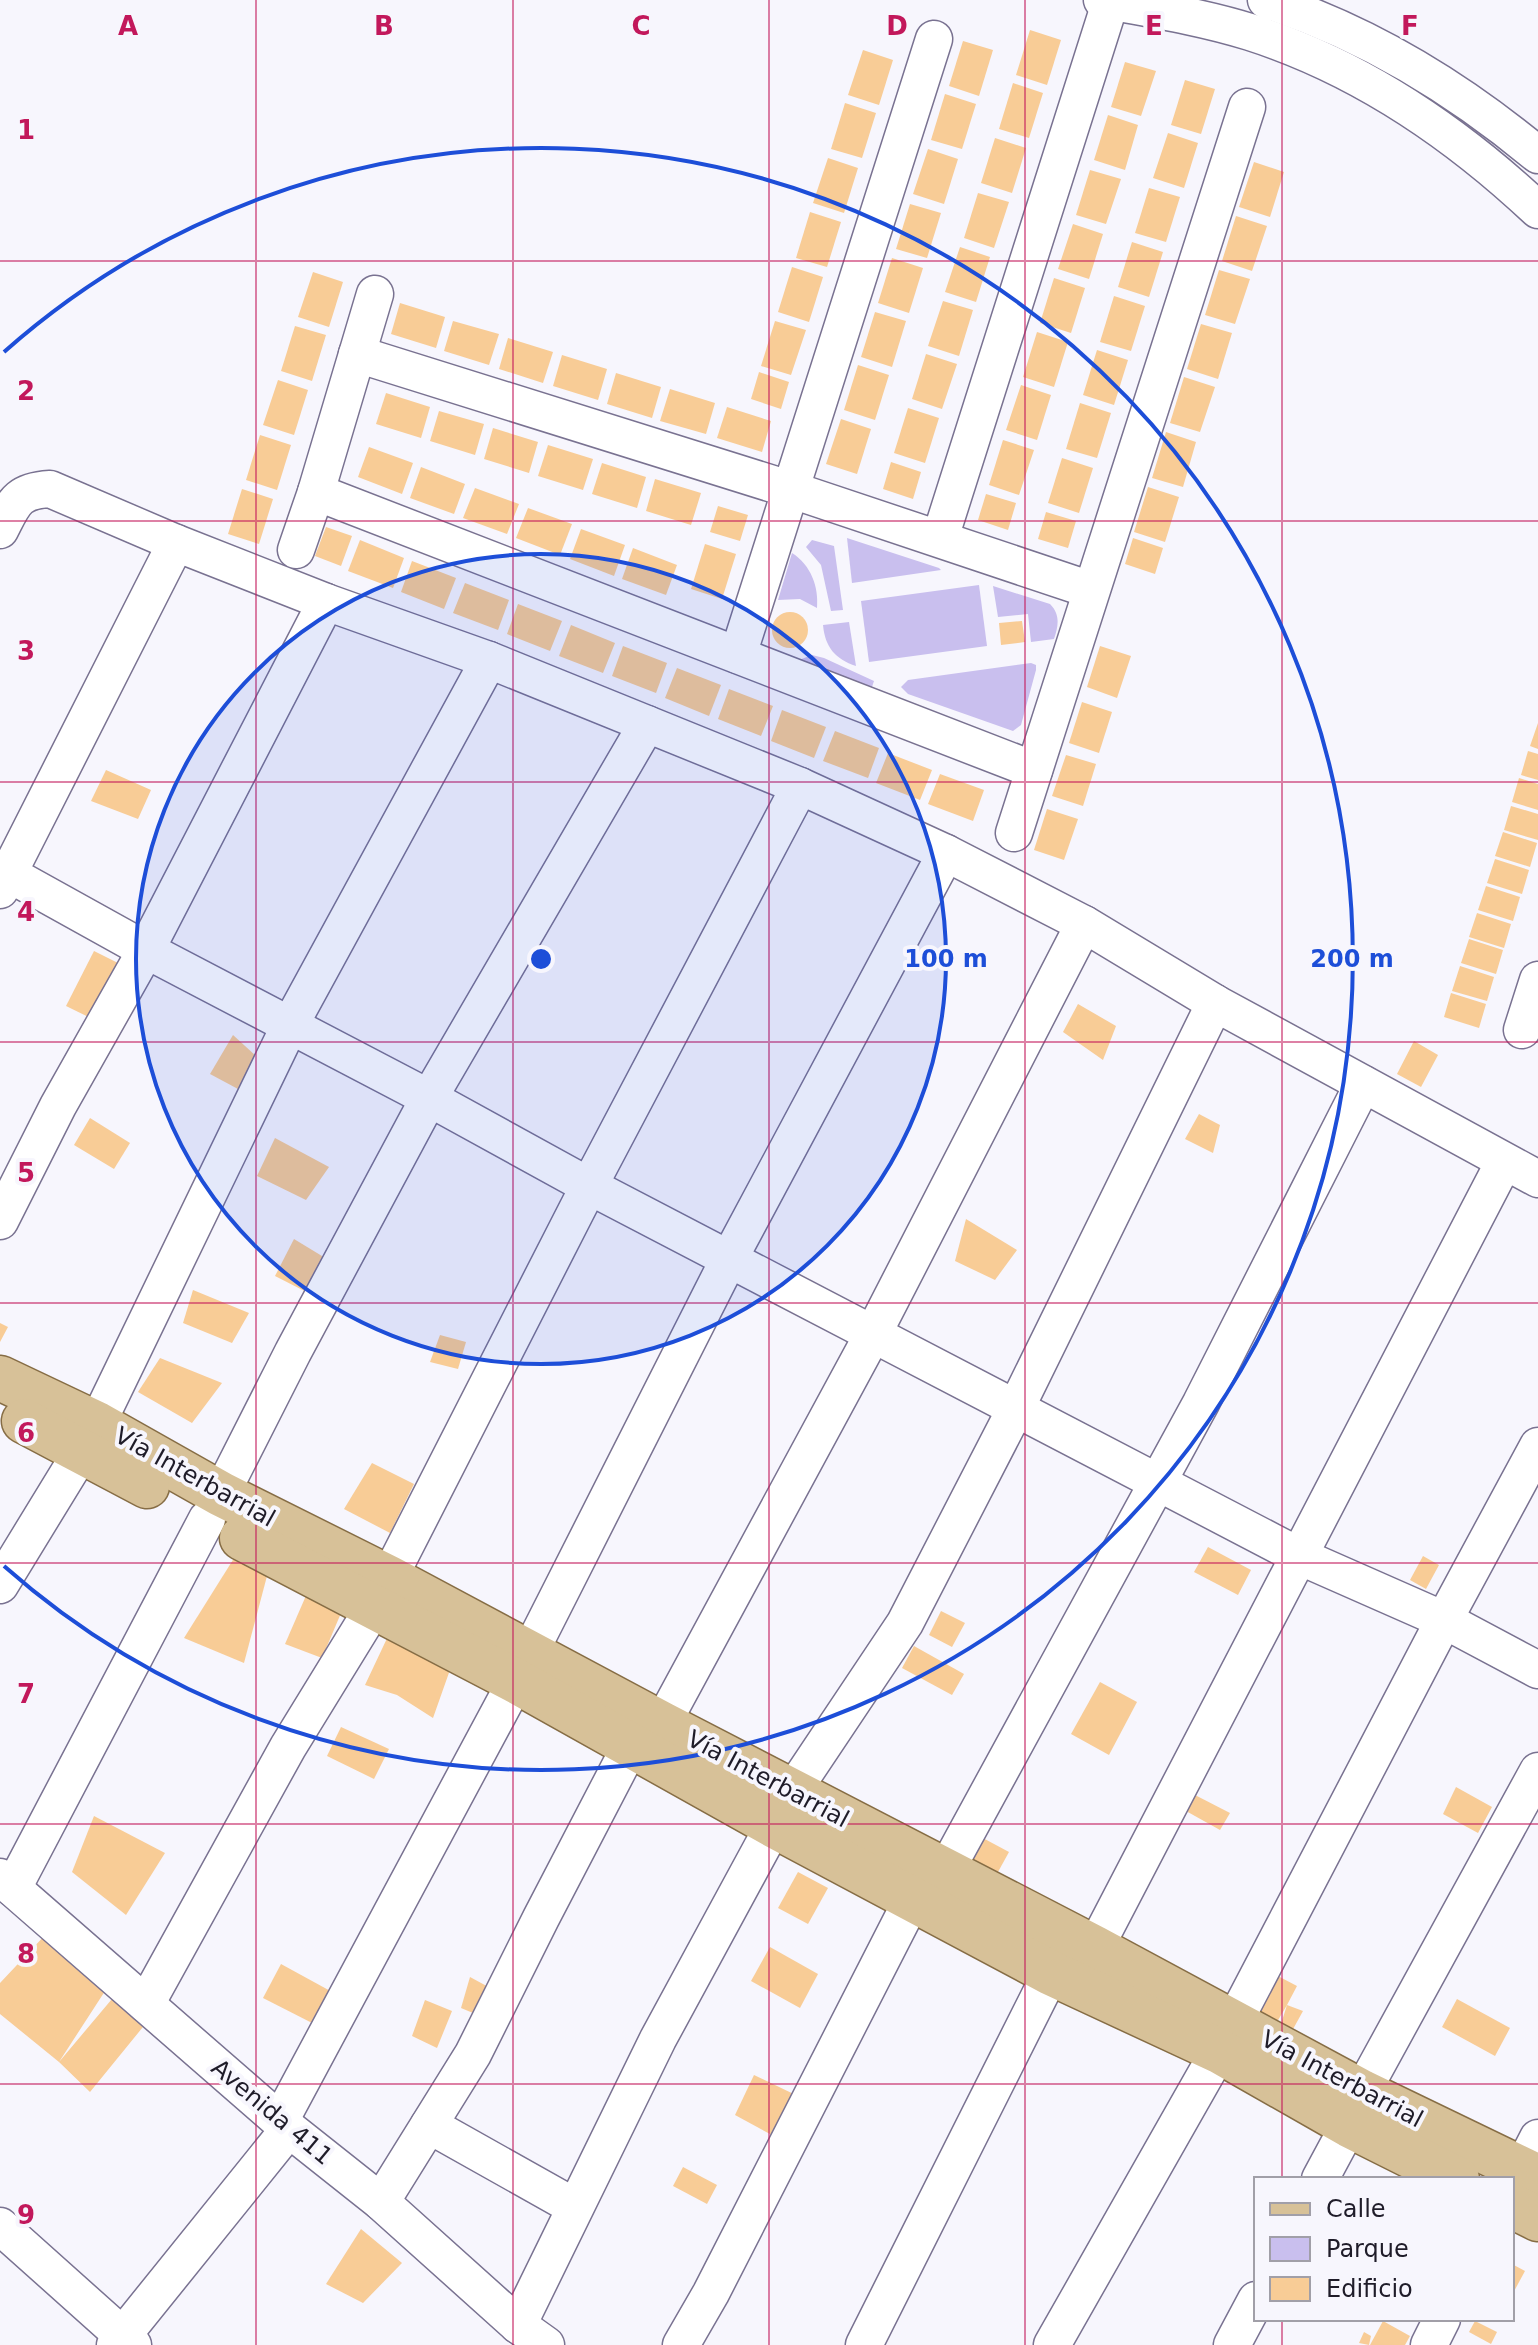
<svg xmlns="http://www.w3.org/2000/svg" width="1538" height="2345" font-family="'DejaVu Sans',sans-serif">
<style>
.green{fill:#c9bfee}
.building{fill:#f8cc96}
.lines{fill:none;stroke-linecap:round;stroke-linejoin:round}
.minor-casing{stroke:#797291;stroke-width:39}
.major-casing{stroke:#866d45;stroke-width:47}
.minor{stroke:#fff;stroke-width:36}
.major{stroke:#d7c198;stroke-width:44}
.grid{fill:none;stroke:#c2185b;stroke-width:2;stroke-opacity:0.55}
.ring{fill:none;stroke:#1d4ed8;stroke-width:4}
.labels{text-anchor:middle;stroke-width:8;stroke-linejoin:round;paint-order:stroke}
.street-label{font-size:24px;fill:#1f1c29;stroke:#f7f6fd}
.grid-label{font-size:26px;text-anchor:middle;font-weight:bold;fill:#c2185b;stroke:#f7f6fd;stroke-width:8;stroke-linejoin:round;paint-order:stroke}
.centre{fill:#1d4ed8;stroke:#f7f6fd;stroke-width:4}
.ring-label{font-size:24px;text-anchor:middle;font-weight:bold;fill:#1d4ed8;stroke:#f7f6fd;stroke-width:8;stroke-linejoin:round;paint-order:stroke}
</style>
<rect width="100%" height="100%" fill="#f7f6fd"/>
<g class="green">
<polygon points="847,538 939,568 941,570 852,583"/>
<polygon points="812,540 834,546 843,610 831,611 821,565 806,547"/>
<path d="M792,553C811,565 819,587 817,608L800,599L778,600Z"/>
<polygon points="979,585 987,646 869,662 861,601"/>
<path d="M993,586L1050,604C1061,615 1058,627 1054,639L1031,642L1028,614L998,617Z"/>
<path d="M849,622L856,666C835,659 825,647 823,625Z"/>
<polygon points="812,655 824,658 874,681 871,690 799,660"/>
<polygon points="1031,663 1036,665 1036,670 1021,725 1013,731 908,694 901,687 908,680"/>
</g>
<g class="building">
<polygon points="1030,30 1061,40 1047,85 1016,75"/>
<polygon points="963,41 993,50 979,96 949,86"/>
<polygon points="863,50 893,60 879,105 848,95"/>
<polygon points="1125,62 1156,71 1141,116 1111,107"/>
<polygon points="1185,80 1215,89 1201,134 1171,125"/>
<polygon points="1013,83 1043,93 1029,138 999,129"/>
<polygon points="945,94 976,104 962,149 931,140"/>
<polygon points="845,103 876,113 862,158 831,149"/>
<polygon points="1108,115 1138,125 1125,170 1094,160"/>
<polygon points="1168,133 1198,143 1184,188 1153,178"/>
<polygon points="995,138 1026,148 1012,193 981,183"/>
<polygon points="928,149 958,159 944,204 913,194"/>
<polygon points="828,158 858,168 844,213 813,203"/>
<polygon points="1254,162 1284,172 1270,217 1239,207"/>
<polygon points="1090,170 1121,179 1106,224 1076,215"/>
<polygon points="1149,188 1180,197 1166,242 1135,233"/>
<polygon points="978,193 1009,202 994,248 964,238"/>
<polygon points="910,204 941,213 927,258 896,249"/>
<polygon points="810,212 841,222 827,267 796,258"/>
<polygon points="1236,216 1267,226 1252,271 1222,261"/>
<polygon points="1073,224 1103,234 1089,279 1058,269"/>
<polygon points="1132,242 1163,252 1149,297 1118,287"/>
<polygon points="960,247 990,257 976,302 945,292"/>
<polygon points="892,258 923,268 909,313 878,303"/>
<polygon points="792,267 823,277 809,322 778,312"/>
<polygon points="1219,270 1250,279 1235,324 1205,315"/>
<polygon points="313,272 343,282 329,327 298,317"/>
<polygon points="1054,278 1085,288 1071,333 1040,323"/>
<polygon points="1114,296 1145,306 1131,351 1100,342"/>
<polygon points="943,301 973,310 959,356 928,346"/>
<polygon points="400,303 445,317 436,348 391,334"/>
<polygon points="875,312 906,321 892,367 861,357"/>
<polygon points="453,321 499,334 489,365 444,351"/>
<polygon points="775,321 806,330 791,375 761,366"/>
<polygon points="1201,324 1232,333 1218,379 1187,369"/>
<polygon points="295,326 326,335 312,381 281,371"/>
<polygon points="1037,332 1068,342 1054,387 1023,377"/>
<polygon points="508,338 553,352 543,383 499,369"/>
<polygon points="1097,350 1128,360 1114,405 1083,395"/>
<polygon points="926,354 957,364 942,409 912,399"/>
<polygon points="562,355 607,369 598,400 553,386"/>
<polygon points="858,365 889,375 875,420 844,410"/>
<polygon points="759,372 789,382 781,409 751,399"/>
<polygon points="616,373 661,387 652,418 607,404"/>
<polygon points="1184,377 1215,387 1200,432 1170,423"/>
<polygon points="278,380 308,390 294,435 263,425"/>
<polygon points="1021,385 1051,395 1037,440 1006,430"/>
<polygon points="670,389 715,403 706,434 660,421"/>
<polygon points="386,393 430,407 421,438 376,424"/>
<polygon points="1080,403 1111,413 1097,458 1066,449"/>
<polygon points="727,407 771,421 762,452 717,438"/>
<polygon points="908,408 939,418 925,463 894,453"/>
<polygon points="439,411 484,424 475,455 430,441"/>
<polygon points="841,419 871,429 857,474 826,464"/>
<polygon points="493,428 538,442 529,473 484,459"/>
<polygon points="1166,432 1196,442 1183,487 1152,478"/>
<polygon points="260,435 291,445 277,490 246,480"/>
<polygon points="1003,440 1034,450 1019,495 989,485"/>
<polygon points="548,445 593,459 583,490 538,476"/>
<polygon points="369,447 413,463 402,494 358,477"/>
<polygon points="1062,458 1093,468 1079,513 1048,503"/>
<polygon points="891,462 921,472 913,499 883,489"/>
<polygon points="602,463 646,477 637,508 592,494"/>
<polygon points="421,467 465,484 454,514 410,498"/>
<polygon points="655,479 701,493 691,525 646,511"/>
<polygon points="1148,487 1179,497 1165,542 1134,532"/>
<polygon points="475,488 519,504 507,534 463,518"/>
<polygon points="242,489 273,499 259,544 228,534"/>
<polygon points="986,494 1016,503 1008,530 978,520"/>
<polygon points="718,506 748,515 740,541 710,532"/>
<polygon points="528,508 572,524 560,555 516,538"/>
<polygon points="1046,512 1076,521 1068,548 1038,539"/>
<polygon points="326,527 352,536 341,566 315,556"/>
<polygon points="581,529 625,545 614,576 570,559"/>
<polygon points="1133,538 1163,548 1155,574 1125,564"/>
<polygon points="360,540 404,558 393,588 348,571"/>
<polygon points="705,544 736,554 722,599 691,589"/>
<polygon points="633,548 677,565 666,595 622,579"/>
<polygon points="412,561 456,578 444,609 401,592"/>
<polygon points="465,583 509,600 498,630 453,613"/>
<polygon points="518,604 562,621 550,651 507,634"/>
<circle cx="790" cy="630" r="18"/>
<polygon points="1022,621 1025,642 1001,645 999,623"/>
<polygon points="571,625 615,643 603,673 559,656"/>
<polygon points="623,646 667,663 656,693 612,676"/>
<polygon points="1100,646 1131,656 1117,698 1087,687"/>
<polygon points="677,668 721,685 709,716 665,698"/>
<polygon points="729,689 773,706 761,736 718,719"/>
<polygon points="1082,702 1112,712 1099,753 1069,743"/>
<polygon points="782,710 826,727 814,758 771,741"/>
<polygon points="1538,723 1538,749 1530,746"/>
<polygon points="835,731 879,748 868,778 823,761"/>
<polygon points="1528,751 1538,754 1538,780 1521,775"/>
<polygon points="888,753 932,770 920,800 876,783"/>
<polygon points="1066,755 1096,764 1083,806 1052,796"/>
<polygon points="106,770 151,790 138,819 91,801"/>
<polygon points="940,774 984,790 973,821 928,804"/>
<polygon points="1519,778 1538,784 1538,810 1512,802"/>
<polygon points="1511,806 1538,814 1538,840 1504,830"/>
<polygon points="1047,809 1078,819 1064,860 1034,850"/>
<polygon points="1503,832 1537,843 1530,867 1495,856"/>
<polygon points="1495,859 1529,870 1522,894 1487,883"/>
<polygon points="1486,886 1520,897 1513,921 1478,910"/>
<polygon points="1477,913 1511,924 1504,948 1469,937"/>
<polygon points="1469,939 1503,950 1496,974 1461,963"/>
<polygon points="94,951 136,972 109,1027 66,1006"/>
<polygon points="1460,966 1494,977 1487,1001 1452,991"/>
<polygon points="1451,993 1486,1004 1479,1028 1444,1017"/>
<polygon points="1078,1004 1116,1026 1103,1060 1063,1032"/>
<polygon points="233,1035 256,1056 238,1089 210,1074"/>
<polygon points="1414,1041 1438,1055 1421,1087 1397,1074"/>
<polygon points="1199,1114 1220,1125 1213,1153 1185,1139"/>
<polygon points="90,1118 130,1143 114,1169 74,1145"/>
<polygon points="275,1138 329,1167 306,1200 257,1176"/>
<polygon points="966,1219 1017,1250 995,1280 955,1261"/>
<polygon points="294,1239 345,1270 330,1304 275,1276"/>
<polygon points="193,1290 249,1313 232,1343 183,1323"/>
<polygon points="0,1323 8,1327 0,1342"/>
<polygon points="440,1335 466,1342 458,1369 430,1362"/>
<polygon points="160,1358 222,1383 192,1423 138,1392"/>
<polygon points="372,1463 414,1484 390,1533 344,1509"/>
<polygon points="1208,1547 1251,1570 1238,1595 1194,1572"/>
<polygon points="236,1555 267,1576 244,1663 184,1638"/>
<polygon points="1423,1556 1439,1565 1426,1589 1410,1580"/>
<polygon points="308,1591 344,1606 322,1658 285,1644"/>
<polygon points="941,1611 965,1623 952,1647 929,1635"/>
<polygon points="390,1632 451,1667 433,1718 397,1695 365,1685"/>
<polygon points="914,1646 964,1674 952,1695 902,1668"/>
<polygon points="1100,1682 1137,1702 1109,1755 1071,1734"/>
<polygon points="341,1727 389,1749 374,1779 327,1756"/>
<polygon points="1456,1787 1492,1807 1478,1833 1443,1814"/>
<polygon points="1195,1795 1230,1813 1220,1830 1186,1811"/>
<polygon points="94,1816 165,1853 126,1915 72,1872"/>
<polygon points="981,1837 1009,1852 993,1881 966,1866"/>
<polygon points="798,1872 828,1888 808,1924 778,1908"/>
<polygon points="47,1933 107,1988 59,2062 117,1993 147,2022 90,2092 59,2062 0,2014 0,1983"/>
<polygon points="770,1947 818,1974 800,2008 751,1981"/>
<polygon points="281,1964 334,1993 316,2025 263,1998"/>
<polygon points="1276,1975 1297,1986 1287,2005 1303,2011 1292,2031 1280,2027 1287,2005 1277,2022 1257,2011"/>
<polygon points="470,1977 494,1990 485,2018 461,2008"/>
<polygon points="1457,1999 1510,2028 1495,2056 1442,2027"/>
<polygon points="425,2000 452,2011 437,2048 412,2036"/>
<polygon points="754,2075 804,2099 783,2141 735,2115"/>
<polygon points="683,2167 717,2185 707,2204 673,2186"/>
<polygon points="361,2229 402,2263 363,2303 326,2284"/>
<polygon points="1512,2264 1525,2271 1512,2295"/>
<polygon points="1383,2321 1410,2336 1405,2345 1370,2345"/>
<polygon points="1475,2321 1497,2332 1491,2344 1469,2332"/>
<polygon points="1364,2332 1371,2336 1369,2345 1359,2343"/>
</g>
<g class="lines">
<g class="minor-casing">
<g id="minor">
<path d="M1102,0C1151,9 1202,17 1250,32C1360,67 1455,132 1538,210"/>
<path d="M1266,0C1368,33 1456,87 1538,155"/>
<polyline points="357,354 792,490 1091,590"/>
<polyline points="316,492 1034,770"/>
<path d="M0,530C14,503 16,491 50,489L176,543L326,602L489,660L800,786L946,853L1084,924L1215,1003L1538,1179"/>
<polyline points="940,538 1111,0"/>
<polyline points="296,550 316,492 375,294"/>
<polyline points="738,655 934,39"/>
<polyline points="1014,833 1247,107"/>
<polyline points="0,869 146,950 429,1098 589,1186 873,1334 1301,1557 1444,1620 1538,1670"/>
<polyline points="0,890 176,543"/>
<polyline points="1522,1030 1538,980"/>
<polyline points="0,1221 58,1106 146,950 326,602"/>
<polyline points="97,1424 290,1025 489,660"/>
<polyline points="221,1494 293,1352 429,1098 647,724"/>
<polyline points="0,1585 82,1451"/>
<polyline points="530,1652 729,1259 946,853"/>
<polyline points="662,1724 873,1334 1084,924"/>
<polyline points="945,1872 1201,1403 1363,1084"/>
<polyline points="0,1877 289,2129 381,2202 518,2325 546,2345"/>
<polyline points="13,1888 207,1519"/>
<polyline points="1095,1948 1504,1162"/>
<polyline points="146,2004 288,1747 374,1607 589,1186 800,786"/>
<polyline points="1234,2022 1444,1620 1538,1446"/>
<polyline points="280,2121 516,1681"/>
<polyline points="429,2125 575,2207"/>
<polyline points="1522,2169 1538,2138"/>
<polyline points="1320,2179 1349,2125 1362,2092 1538,1771"/>
<polyline points="381,2202 473,2054 541,1918 631,1745"/>
<polyline points="0,2226 133,2345"/>
<polyline points="518,2325 658,2039 792,1792 905,1623 1016,1408 1215,1003"/>
<polyline points="115,2345 289,2129"/>
<polyline points="681,2345 711,2293 913,1898"/>
<polyline points="864,2345 1051,1973"/>
<polyline points="1052,2345 1219,2051"/>
<polyline points="1232,2345 1256,2300"/>
<polyline points="1429,2345 1442,2319"/>
</g>
</g>
<g class="major-casing">
<g id="major">
<polyline points="0,1378 97,1424 221,1494 389,1578 662,1724 1095,1948 1362,2092 1538,2177"/>
<polyline points="24,1421 147,1486"/>
<polyline points="242,1538 516,1681 775,1826 1051,1973 1219,2051 1349,2125 1457,2179"/>
<polyline points="1512,2206 1538,2219"/>
</g>
</g>
<use href="#minor" class="minor"/>
<use href="#major" class="major"/>
</g>
<path class="grid" d="M256,0V2345M513,0V2345M769,0V2345M1025,0V2345M1282,0V2179M0,261H1538M0,521H1538M0,782H1538M0,1042H1538M0,1303H1538M0,1563H1538M0,1824H1538M0,2084H1538M1282,2319V2345"/>
<circle cx="541" cy="959" r="405" fill="#1d4ed8" fill-opacity=".12"/>
<g class="ring">
<circle cx="541" cy="959" r="405"/>
<path d="M4 352A811 811 0 1 1 4 1566"/>
</g>
<g class="labels">
<g class="street-label">
<text transform="translate(195 1477) rotate(29)" y="8">Vía Interbarrial</text>
<text transform="translate(768 1779) rotate(28)" y="8">Vía Interbarrial</text>
<text transform="translate(1342 2079) rotate(28)" y="8">Vía Interbarrial</text>
<text transform="translate(272 2112) rotate(40)" y="8">Avenida 411</text>
</g>
</g>
<g class="grid-label">
<text x="128" y="35">A</text>
<text x="384" y="35">B</text>
<text x="641" y="35">C</text>
<text x="897" y="35">D</text>
<text x="1154" y="35">E</text>
<text x="1410" y="35">F</text>
<text x="26" y="139">1</text>
<text x="26" y="400">2</text>
<text x="26" y="660">3</text>
<text x="26" y="921">4</text>
<text x="26" y="1182">5</text>
<text x="26" y="1442">6</text>
<text x="26" y="1703">7</text>
<text x="26" y="1963">8</text>
<text x="26" y="2224">9</text>
</g>
<circle cx="541" cy="959" r="12" class="centre"/>
<g class="ring-label">
<text x="946" y="967">100 m</text>
<text x="1352" y="967">200 m</text>
</g>
<rect x="1254" y="2177" width="260" height="144" fill="#f7f6fd" stroke="#a19fa8" stroke-width="2"/>
<rect x="1270" y="2203" width="40" height="12" fill="#d7c198" stroke="#a19fa8" stroke-width="2"/>
<text x="1326" y="2217" font-size="24" fill="#1f1c29">Calle</text>
<rect x="1270" y="2237" width="40" height="24" fill="#c9bfee" stroke="#a19fa8" stroke-width="2"/>
<text x="1326" y="2257" font-size="24" fill="#1f1c29">Parque</text>
<rect x="1270" y="2277" width="40" height="24" fill="#f8cc96" stroke="#a19fa8" stroke-width="2"/>
<text x="1326" y="2297" font-size="24" fill="#1f1c29">Edificio</text>
</svg>
